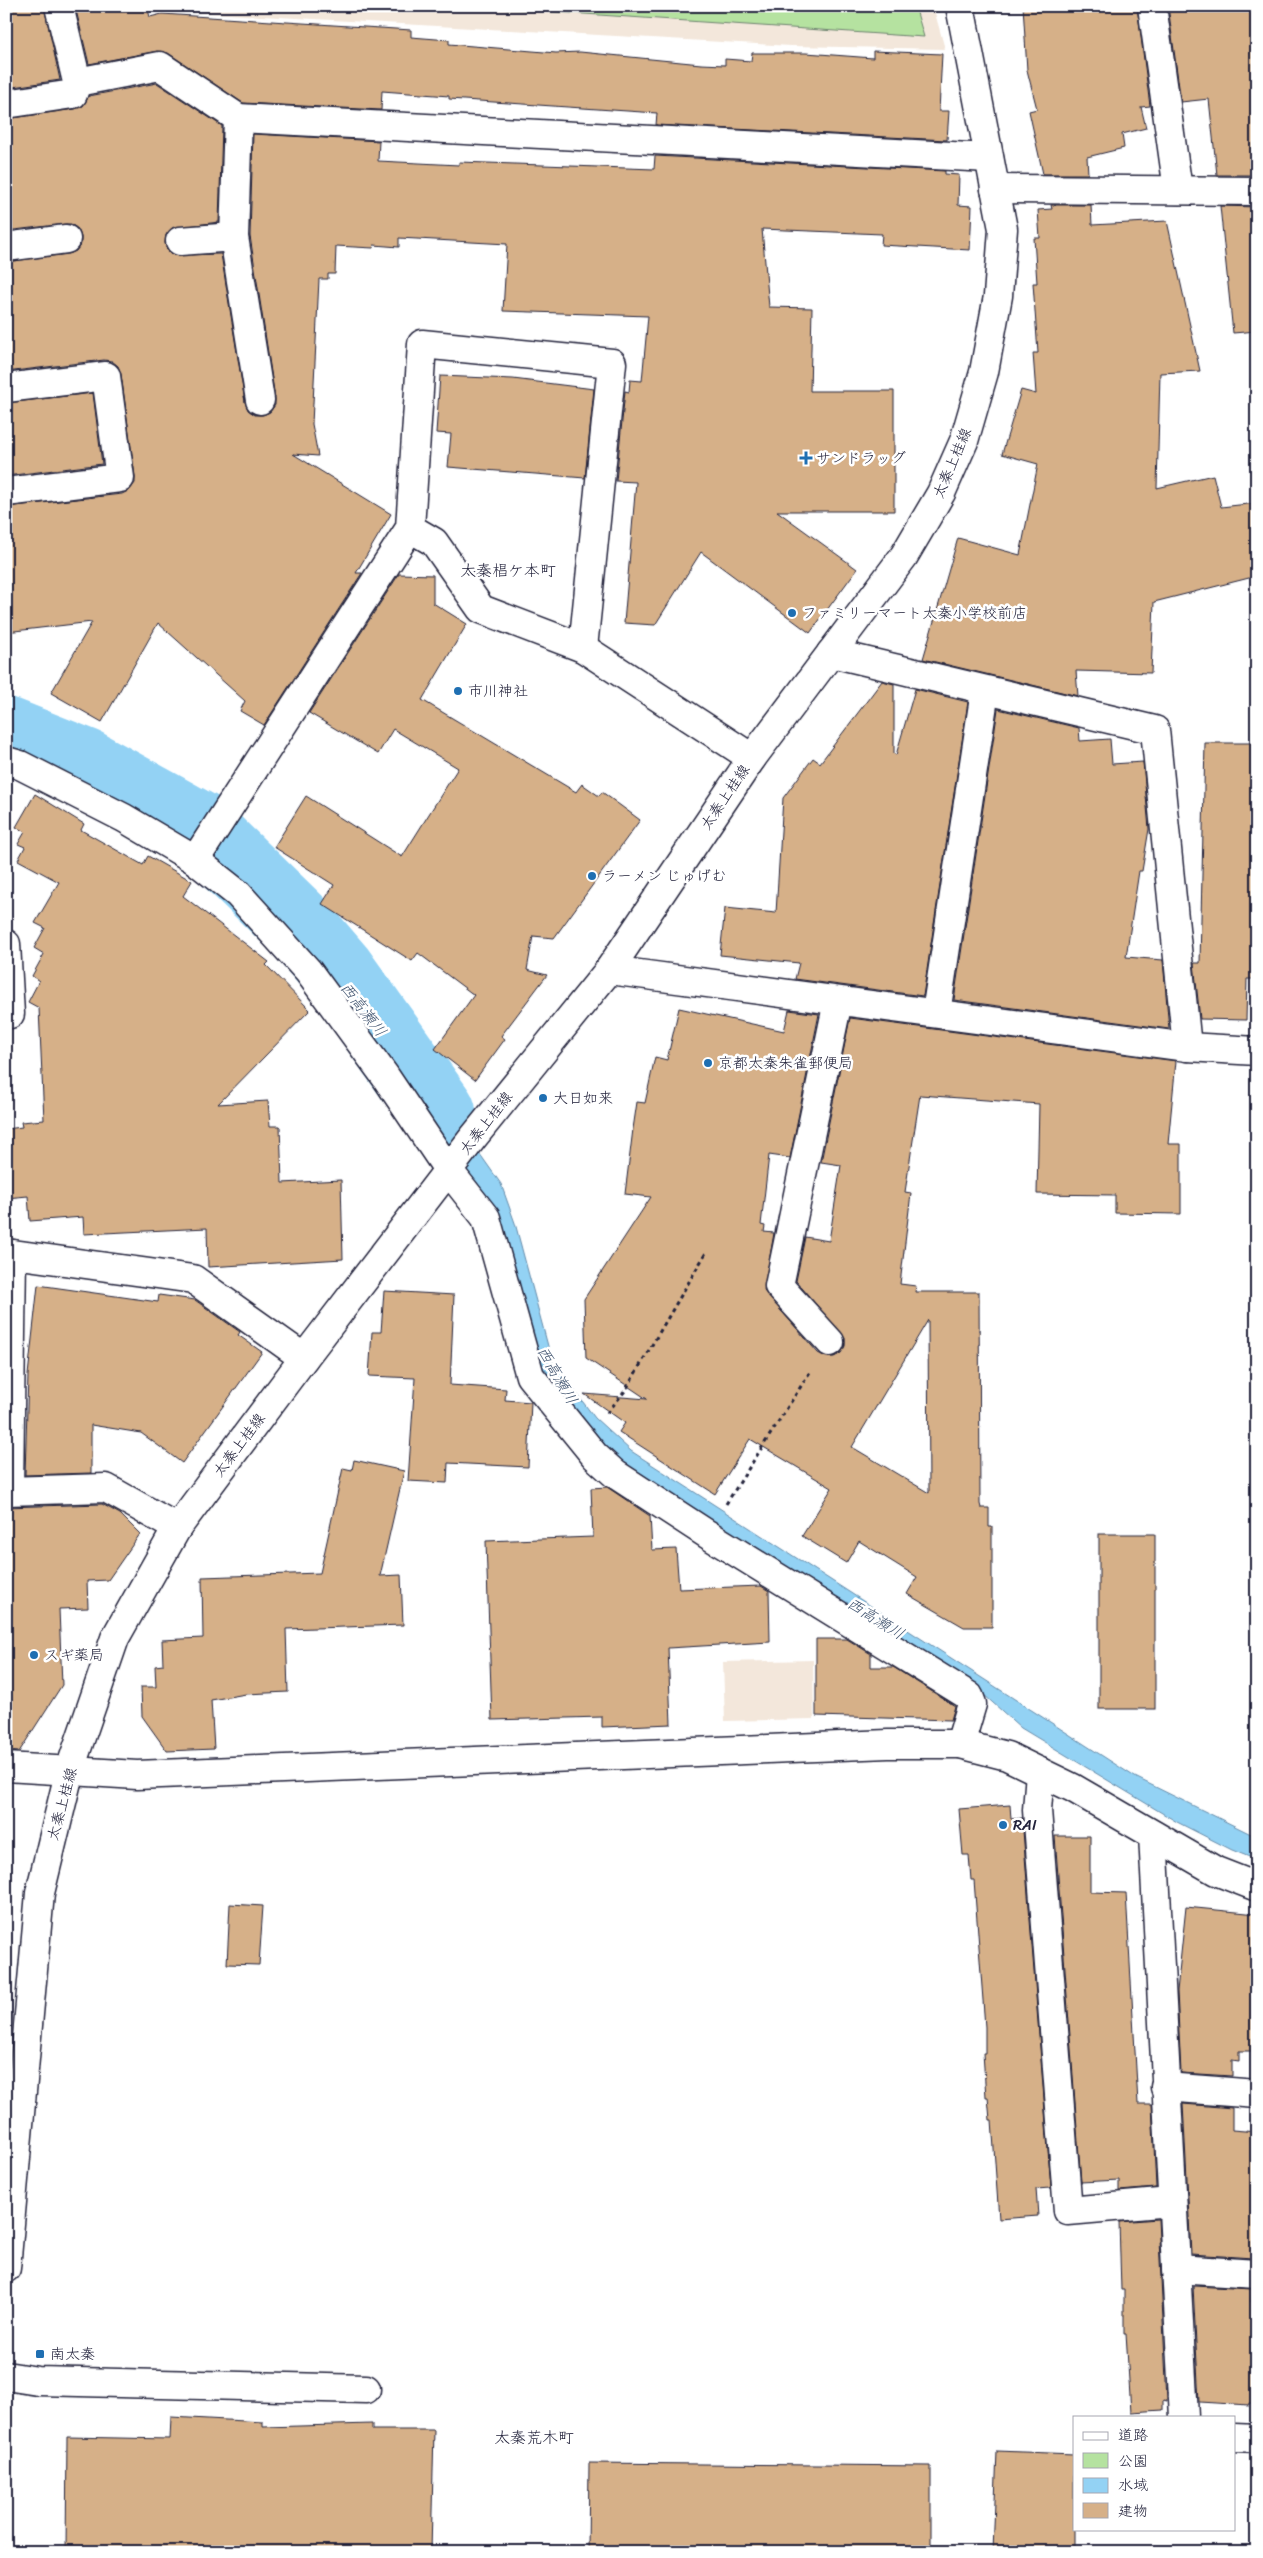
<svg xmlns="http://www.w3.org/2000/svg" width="1263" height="2558" font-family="Sriracha,'Klee One',sans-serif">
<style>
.built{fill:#f3e7db}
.green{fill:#b5e2a0;stroke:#6c826e}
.water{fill:#93d2f4;stroke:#668caa}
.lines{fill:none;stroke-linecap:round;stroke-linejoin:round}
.river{stroke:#93d2f4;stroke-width:76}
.building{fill:#d6b088;stroke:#22223b;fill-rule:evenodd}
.minor-casing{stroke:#22223b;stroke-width:31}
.major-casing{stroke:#22223b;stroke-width:31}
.path{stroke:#22223b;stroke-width:3;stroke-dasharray:4 4;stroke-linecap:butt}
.minor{stroke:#fff;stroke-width:28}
.major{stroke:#fff;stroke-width:28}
.poi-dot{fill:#1f6fb2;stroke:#fff;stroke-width:2}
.labels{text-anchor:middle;stroke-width:5;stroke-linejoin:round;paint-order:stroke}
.poi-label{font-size:15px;fill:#22223b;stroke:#fff;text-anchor:start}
.street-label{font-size:15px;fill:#22223b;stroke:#fff}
.neighbourhood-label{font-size:16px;fill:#22223b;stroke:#fff}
.water-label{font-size:16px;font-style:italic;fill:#445772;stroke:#fff}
</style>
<rect width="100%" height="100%" fill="#fff"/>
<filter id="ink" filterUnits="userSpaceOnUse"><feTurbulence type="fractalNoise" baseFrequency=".02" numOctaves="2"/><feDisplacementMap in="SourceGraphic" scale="10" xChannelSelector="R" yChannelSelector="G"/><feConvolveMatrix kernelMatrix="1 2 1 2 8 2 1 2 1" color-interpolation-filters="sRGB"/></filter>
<g filter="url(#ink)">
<g class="built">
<polygon points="156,6 933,6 945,49 791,46 156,10"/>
<polygon points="813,1660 814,1719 725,1721 723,1662"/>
</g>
<polygon class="green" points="466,6 915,6 924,37"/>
<polygon class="water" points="386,1021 501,1184 515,1223 552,1361 595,1418 631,1451 1135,1777 1257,1837 1257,1860 1232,1850 1177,1822 1021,1728 983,1694 621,1462 583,1427 559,1396 540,1364 489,1202 369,1031"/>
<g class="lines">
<polyline class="river" points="6,735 84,766 200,830 296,923 338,972 438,1112"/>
</g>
<g class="building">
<polygon points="6,6 44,6 60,80 6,88"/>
<polygon points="75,6 147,6 150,17 162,14 411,30 411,37 449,40 449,44 556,53 580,52 701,64 725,65 725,59 751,61 752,53 806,53 873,58 873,51 942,54 939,111 949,111 947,140 656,125 657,113 449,99 449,96 382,91 381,110 243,103 168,53 157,51 89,64"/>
<polygon points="1023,6 1137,6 1150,106 1141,107 1146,128 1122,134 1124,148 1087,157 1088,174 1043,174 1029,111 1037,109 1027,70"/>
<polygon points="1168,6 1257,6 1257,175 1217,175 1209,99 1181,102"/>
<polygon points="157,83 222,126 219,222 172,228 166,235 165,243 167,250 174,255 221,254 245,402 248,410 255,415 263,415 270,412 275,405 275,398 250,236 253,134 379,141 378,161 459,165 459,162 654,169 655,156 945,171 945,174 959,175 958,205 972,206 970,250 881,245 882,234 762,229 769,307 812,308 810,391 894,391 894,511 777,511 857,569 810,633 701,552 655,625 624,623 636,482 616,481 625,391 629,392 630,380 642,381 648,316 503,311 507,244 399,238 399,247 374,245 373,248 336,246 335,274 328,274 328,279 319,279 312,424 318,456 293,454 391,514 356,573 362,573 264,725 240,711 245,701 158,623 102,722 51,693 92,622 6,632 6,507 122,494 130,490 135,483 135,476 121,374 118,366 112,361 104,360 6,372 6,262 69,254 76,251 81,244 81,237 78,229 71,224 64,224 6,231 6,119 75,109 83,106 89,96"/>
<polygon points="1051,205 1091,205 1092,225 1167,221 1200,371 1160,373 1157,488 1213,475 1221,507 1257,503 1257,576 1154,602 1151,673 1076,671 1078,696 923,659 958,538 1020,555 1038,464 1002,454 1021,390 1036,394 1033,353 1038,353 1033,283 1037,283 1034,238 1040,238 1038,210 1052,209"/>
<polygon points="1220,206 1257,207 1257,331 1233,333"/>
<polygon points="440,376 513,379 594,389 585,478 448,467 451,434 436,433"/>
<polygon points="93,393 102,464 6,476 6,403"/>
<polygon points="399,574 433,575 433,603 467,624 422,700 576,792 582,784 599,796 602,792 640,820 554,938 533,936 527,970 547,975 501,1036 505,1039 475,1080 435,1049 474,995 418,953 412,961 322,904 334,885 274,847 306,796 402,857 458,768 393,729 378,754 309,713"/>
<polygon points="882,681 894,684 894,754 896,755 915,689 968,702 923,996 795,979 799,963 720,955 725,908 776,913 783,798 813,758 820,763"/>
<polygon points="998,709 1079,728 1080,741 1110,739 1112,764 1143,762 1149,829 1142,871 1139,871 1126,957 1163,960 1169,1029 954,1000"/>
<polygon points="1205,743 1257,743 1257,979 1247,979 1246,1020 1200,1019 1194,963 1200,963"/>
<polygon points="35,794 84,824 81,830 143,865 148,856 192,881 183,896 269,962 266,965 310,1010 218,1104 268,1101 270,1126 280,1126 282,1183 341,1180 343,1259 208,1267 207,1228 84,1234 83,1217 30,1221 28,1196 6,1198 6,1129 22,1127 21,1122 44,1120 39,1008 28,1002 39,981 32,976 44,954 34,948 45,928 35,923 59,882 18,860 25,847 18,844 25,832 16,827"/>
<path d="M679,1008L784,1031L789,1010L819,1014L790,1158L769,1155L761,1225L765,1226L764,1232L774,1233L764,1291L818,1353L826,1357H834L841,1353L845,1346V1338L796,1281L805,1237L829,1241L841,1165L821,1162L850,1018L1176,1061L1168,1144H1181V1214L1115,1213V1195L1037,1194L1039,1104L920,1095L905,1192L911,1193L900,1284L916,1286L915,1292H979L980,1504L981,1508H989V1527H992V1627H964L907,1594L917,1577L859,1541L846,1563L802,1536L832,1488L750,1439L715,1494L619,1432L625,1423L584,1394L647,1399L586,1358L584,1299L651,1197L625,1194L633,1129L637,1102L645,1103L655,1057L667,1060ZM928,1320L929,1493L852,1447Z"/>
<polygon points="38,1285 158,1302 159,1295 195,1300 240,1332 238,1335 262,1352 182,1463 141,1433 91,1425 91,1473 25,1475 28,1375"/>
<polygon points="384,1291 454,1295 450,1385 506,1389 505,1400 531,1402 528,1467 448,1463 447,1483 408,1481 415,1378 369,1376 372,1332 381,1332"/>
<polygon points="354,1460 404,1471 380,1576 401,1575 403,1625 286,1629 288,1692 246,1694 211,1700 214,1749 167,1751 142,1716 141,1687 156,1687 155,1666 163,1665 162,1640 203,1638 202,1577 320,1573 343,1468 352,1470"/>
<polygon points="607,1487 650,1516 652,1550 676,1549 679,1589 761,1586 769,1591 770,1642 668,1648 671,1724 602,1727 602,1717 492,1720 486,1541 593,1537 591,1488"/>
<polygon points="102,1504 120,1514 140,1534 108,1580 87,1581 88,1608 59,1609 62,1685 19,1752 6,1751 6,1507"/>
<rect x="1099" y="1534" width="56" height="175"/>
<polygon points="816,1639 847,1639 871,1654 871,1667 893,1667 955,1706 951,1720 816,1716"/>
<polygon points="1010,1805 1011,1819 1022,1818 1051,2188 1036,2189 1038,2216 999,2219 992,2120 990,2120 988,2097 986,2097 983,2053 985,2053 985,2027 974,1880 971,1880 969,1855 963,1855 959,1809"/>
<polygon points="1055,1836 1090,1836 1090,1892 1126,1893 1138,2104 1152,2104 1156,2188 1119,2191 1119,2180 1081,2182"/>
<polygon points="230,1904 263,1906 259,1965 227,1964"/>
<polygon points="1186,1907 1257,1914 1257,2051 1239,2051 1239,2061 1232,2060 1232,2076 1181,2073 1177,1991"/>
<polygon points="1183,2104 1232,2108 1232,2130 1257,2132 1254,2190 1257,2190 1257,2208 1253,2258 1191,2254"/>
<polygon points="1158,2219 1167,2401 1163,2400 1163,2410 1131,2412 1126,2334 1124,2334 1124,2290 1121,2290 1119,2222"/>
<polygon points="1193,2286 1252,2289 1251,2302 1257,2303 1257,2403 1249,2403 1249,2405 1199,2402"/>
<polygon points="171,2417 263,2422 263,2427 372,2424 372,2430 434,2430 431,2552 66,2552 67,2437 170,2439"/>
<polygon points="997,2451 1074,2454 1074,2552 993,2552"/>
<polygon points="589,2463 931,2466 931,2552 588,2552"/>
</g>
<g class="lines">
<g class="minor-casing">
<g id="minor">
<polyline points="1152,6 1178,190"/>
<polyline points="77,82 160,66 238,118 989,158"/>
<polyline points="6,104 73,94 77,82 59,6"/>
<polyline points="238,118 234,237 260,400"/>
<polyline points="995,189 1257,191"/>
<polyline points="180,241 234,237"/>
<polyline points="6,247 66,239"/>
<polyline points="6,388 106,376 120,478 6,492"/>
<polyline points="410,528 434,542 481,609 583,648 752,758"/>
<polyline points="831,653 1155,730 1187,1047"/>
<polyline points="6,761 20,765 124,818 195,860 238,894 308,971 385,1076 449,1171 486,1218 530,1376 595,1456 615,1474 707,1534 969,1696 972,1704 960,1744"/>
<polyline points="195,860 410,528 422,344 612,363 583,648"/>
<polyline points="6,944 10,1014 6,1015"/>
<polyline points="609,970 1187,1047 1257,1051"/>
<polyline points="936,1013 985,691"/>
<polyline points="6,1253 193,1279 304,1358"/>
<polyline points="830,1342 779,1286 838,1001"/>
<polyline points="6,1491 106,1488 177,1528"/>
<polyline points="9,1491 12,1254"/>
<polyline points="6,1767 137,1775 888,1744 960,1744 1007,1756 1073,1788 1216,1871 1257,1887"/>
<polyline points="1040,1772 1037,1810 1068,2211 1171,2202"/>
<polyline points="1153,1835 1184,2417"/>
<polyline points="1165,2087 1257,2094"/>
<polyline points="1176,2269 1257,2274"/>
<polyline points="6,2376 38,2381 366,2389"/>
<polyline points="1234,2438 1257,2439"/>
</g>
</g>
<g class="major-casing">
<polyline id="major" points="6,2268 40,1893 70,1769 115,1638 177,1528 304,1358 472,1139 609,970 752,758 904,556 941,493 964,441 984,372 998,296 1003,229 960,6"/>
</g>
<g class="path">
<polyline points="607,1413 625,1391 707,1251"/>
<polyline points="726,1504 810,1372"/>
</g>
<use href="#minor" class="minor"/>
<use href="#major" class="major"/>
</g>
</g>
<g class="poi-dot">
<path d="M803.5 450.5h5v5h5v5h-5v5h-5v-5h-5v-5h5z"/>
<circle cx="792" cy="613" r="5"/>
<circle cx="458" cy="691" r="5"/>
<circle cx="592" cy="876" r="5"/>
<circle cx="708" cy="1063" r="5"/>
<circle cx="543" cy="1098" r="5"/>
<circle cx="34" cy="1655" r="5"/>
<circle cx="1003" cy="1825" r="5"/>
<rect x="35" y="2349" width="10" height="10" rx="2.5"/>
</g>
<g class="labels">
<g class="poi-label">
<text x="816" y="463">サンドラッグ</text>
<text x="802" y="618">ファミリーマート太秦小学校前店</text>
<text x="468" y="696">市川神社</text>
<text x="602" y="881">ラーメン じゅげむ</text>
<text x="718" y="1068">京都太秦朱雀郵便局</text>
<text x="553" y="1103">大日如来</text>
<text x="44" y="1660">スギ薬局</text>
<text x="1013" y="1830">RAI</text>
<text x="50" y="2359">南太秦</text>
</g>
<g class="street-label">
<text transform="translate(952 463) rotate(-67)" y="5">太秦上桂線</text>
<text transform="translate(725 797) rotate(-56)" y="5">太秦上桂線</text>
<text transform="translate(486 1123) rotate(-52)" y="5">太秦上桂線</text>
<text transform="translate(239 1445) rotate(-53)" y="5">太秦上桂線</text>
<text transform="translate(62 1804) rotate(-75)" y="5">太秦上桂線</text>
</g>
<g class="neighbourhood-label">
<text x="508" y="576">太秦椙ケ本町</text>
<text x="534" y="2443">太秦荒木町</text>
</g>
<g class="water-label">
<text transform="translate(364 1009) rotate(52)" y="6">西高瀬川</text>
<text transform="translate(558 1375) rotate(60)" y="6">西高瀬川</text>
<text transform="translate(876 1618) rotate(32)" y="6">西高瀬川</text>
</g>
</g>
<rect width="1263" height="2558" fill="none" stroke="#fff" stroke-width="25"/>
<rect x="12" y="12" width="1238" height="2533" fill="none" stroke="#22223b" stroke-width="2" filter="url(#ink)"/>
<rect x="1073" y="2416" width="162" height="115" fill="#ffffff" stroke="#a7a7b1"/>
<rect x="1083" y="2432" width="25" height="8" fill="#ffffff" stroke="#a7a7b1"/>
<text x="1118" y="2440" font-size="15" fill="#22223b">道路</text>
<rect x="1083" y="2453" width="25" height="15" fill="#b5e2a0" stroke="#a7a7b1"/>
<text x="1118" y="2466" font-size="15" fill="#22223b">公園</text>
<rect x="1083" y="2478" width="25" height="15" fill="#93d2f4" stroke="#a7a7b1"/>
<text x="1118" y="2490" font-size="15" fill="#22223b">水域</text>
<rect x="1083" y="2503" width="25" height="15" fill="#d6b088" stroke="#a7a7b1"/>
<text x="1118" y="2516" font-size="15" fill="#22223b">建物</text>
</svg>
